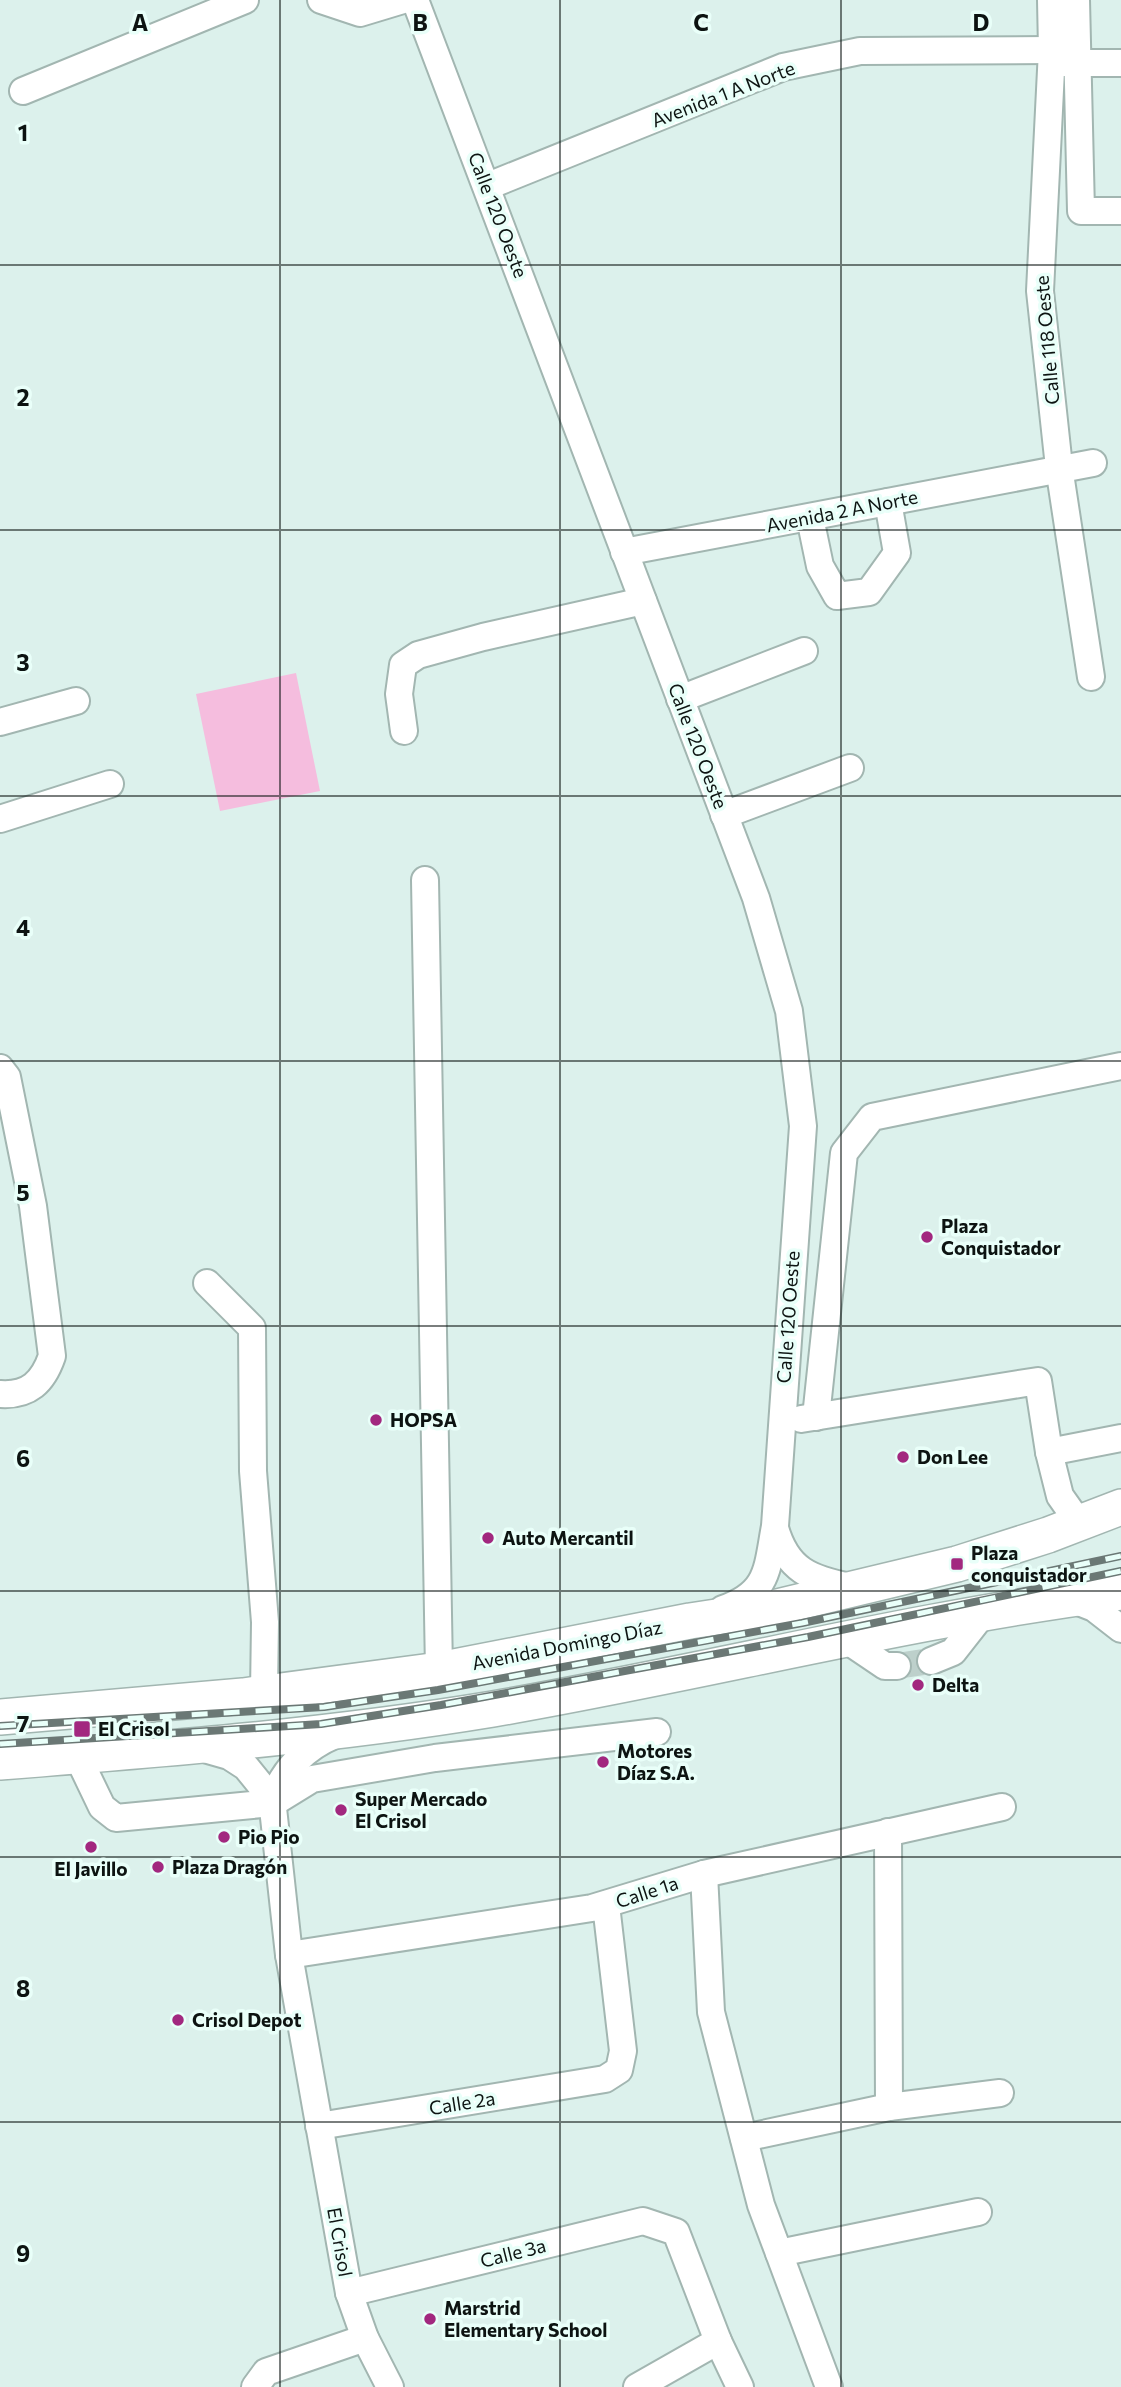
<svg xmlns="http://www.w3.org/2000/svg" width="1121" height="2387" font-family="Commissioner,sans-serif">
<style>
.green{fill:#f5bdde}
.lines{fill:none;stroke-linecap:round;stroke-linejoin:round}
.minor-tunnel{stroke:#bdd0cb;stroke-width:26;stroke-dasharray:26 13;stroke-linecap:butt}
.minor-casing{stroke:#a2b6b1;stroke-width:30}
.major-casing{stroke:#a2b6b1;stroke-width:38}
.minor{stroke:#fff;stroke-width:26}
.major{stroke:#fff;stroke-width:35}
.rail-casing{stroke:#6b7875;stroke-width:8}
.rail{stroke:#e9fff9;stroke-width:5;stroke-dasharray:16;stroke-linecap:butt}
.grid{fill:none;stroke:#0d1412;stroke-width:2;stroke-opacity:0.55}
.poi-dot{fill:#a2287f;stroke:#e9fff9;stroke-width:2.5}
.labels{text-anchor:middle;stroke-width:7;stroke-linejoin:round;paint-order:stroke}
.street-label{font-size:19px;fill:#0d1412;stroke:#e9fff9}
.poi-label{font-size:19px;font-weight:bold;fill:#0d1412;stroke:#e9fff9;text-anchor:start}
.grid-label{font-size:23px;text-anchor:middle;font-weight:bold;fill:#0d1412;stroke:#e9fff9;stroke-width:7;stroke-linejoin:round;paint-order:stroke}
</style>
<rect width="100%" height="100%" fill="#dcf1ec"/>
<polygon class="green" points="296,673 320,791 220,811 196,694"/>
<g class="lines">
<polyline class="minor-tunnel" points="897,1666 931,1661"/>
<g class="minor-casing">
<g id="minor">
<polyline points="321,0 360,13 403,0"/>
<path d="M415,0L756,898L789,1011L803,1126L775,1526C767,1569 769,1593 723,1609"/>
<polyline points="1051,0 1052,50 1040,291 1059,467 1091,677"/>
<polyline points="1076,0 1081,211 1121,211"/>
<polyline points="1060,63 1121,63"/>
<polyline points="23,91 245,0"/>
<polyline points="488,186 783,67 860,51 1052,50"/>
<polyline points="810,518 820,566 837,596 869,592 897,553 888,502"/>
<polyline points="624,552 1093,463"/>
<polyline points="680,699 804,651"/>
<polyline points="0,722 76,701"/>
<polyline points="404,731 399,694 403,665 418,655 483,637 643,601"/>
<polyline points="724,815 850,768"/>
<polyline points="0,819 110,784"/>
<polyline points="425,880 439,1670"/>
<path d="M0,1068L7,1077L33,1206L52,1356C43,1382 29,1396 0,1394"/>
<polyline points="207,1283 252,1328 253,1471 265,1622 264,1693"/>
<polyline points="816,1417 844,1153 872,1117 1121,1066"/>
<polyline points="801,1419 1038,1381 1049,1452 1060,1496 1079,1523"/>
<polyline points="1049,1452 1121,1438"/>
<path d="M775,1528C787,1570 810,1579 851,1587"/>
<polyline points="1071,1599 1094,1608 1121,1629"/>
<polyline points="848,1641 885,1666 897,1666"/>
<polyline points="931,1661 953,1652 982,1615"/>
<polyline points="201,1748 229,1756 246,1767 272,1799 289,1955 349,2293 365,2338 390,2387"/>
<polyline points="77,1755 102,1807 116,1818 273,1803 312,1779 435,1758 657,1732"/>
<path d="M272,1799C286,1768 304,1748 335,1735"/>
<polyline points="888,1832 889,2107"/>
<polyline points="704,1874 711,2012 761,2205 829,2387"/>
<polyline points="289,1955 592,1908 704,1874 1002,1807"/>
<polyline points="319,2126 605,2079 619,2070 623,2051 606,1905"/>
<polyline points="744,2138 889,2107 1000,2093"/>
<polyline points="779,2253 978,2212"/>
<polyline points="349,2293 643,2221 676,2232 718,2341 740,2387"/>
<polyline points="255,2387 266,2372 365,2338"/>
<polyline points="637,2387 718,2341"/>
</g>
</g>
<g class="major-casing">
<g id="major">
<polyline points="0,1717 243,1696 439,1670 690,1621 769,1609 957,1564 1048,1535 1121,1507"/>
<path d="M0,1762C165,1749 329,1736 493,1709C703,1673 910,1619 1121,1592"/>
</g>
</g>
<use href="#minor" class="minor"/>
<use href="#major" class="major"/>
<g class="rail-casing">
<g id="rail">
<polyline points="0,1726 324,1707 438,1690 802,1623 1121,1556"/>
<polyline points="0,1744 321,1724 441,1705 808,1637 1121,1571"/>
</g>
</g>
<use href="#rail" class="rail"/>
</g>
<path class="grid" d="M280,0V2387M560,0V2387M841,0V2387M0,265H1121M0,530H1121M0,796H1121M0,1061H1121M0,1326H1121M0,1591H1121M0,1857H1121M0,2122H1121"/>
<g class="poi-dot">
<circle cx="927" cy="1237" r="7"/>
<circle cx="376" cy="1420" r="7"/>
<circle cx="903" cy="1457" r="7"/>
<circle cx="488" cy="1538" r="7"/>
<rect x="950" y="1557" width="14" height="14" rx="3.5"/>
<circle cx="918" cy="1685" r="7"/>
<rect x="73" y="1720" width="18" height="18" rx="3.5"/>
<circle cx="603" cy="1762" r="7"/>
<circle cx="341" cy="1810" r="7"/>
<circle cx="224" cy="1837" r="7"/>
<circle cx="91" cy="1847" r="7"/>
<circle cx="158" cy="1867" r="7"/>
<circle cx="178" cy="2020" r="7"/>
<circle cx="430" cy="2319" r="7"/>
</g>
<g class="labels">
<g class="street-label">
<text transform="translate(723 94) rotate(-21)" y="7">Avenida 1 A Norte</text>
<text transform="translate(498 215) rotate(69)" y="7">Calle 120 Oeste</text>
<text transform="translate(1047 340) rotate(-95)" y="7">Calle 118 Oeste</text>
<text transform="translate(842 511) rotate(-11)" y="7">Avenida 2 A Norte</text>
<text transform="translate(698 746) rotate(69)" y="7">Calle 120 Oeste</text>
<text transform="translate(788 1317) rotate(-86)" y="7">Calle 120 Oeste</text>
<text transform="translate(567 1645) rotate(-11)" y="7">Avenida Domingo Díaz</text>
<text transform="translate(647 1892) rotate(-18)" y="7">Calle 1a</text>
<text transform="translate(462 2103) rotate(-9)" y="7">Calle 2a</text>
<text transform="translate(340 2242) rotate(80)" y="7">El Crisol</text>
<text transform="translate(513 2253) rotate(-14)" y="7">Calle 3a</text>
</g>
<g class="poi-label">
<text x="941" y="1233">Plaza<tspan x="941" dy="22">Conquistador</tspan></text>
<text x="390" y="1427">HOPSA</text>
<text x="917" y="1464">Don Lee</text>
<text x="502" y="1545">Auto Mercantil</text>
<text x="971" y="1560">Plaza<tspan x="971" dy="22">conquistador</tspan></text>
<text x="932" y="1692">Delta</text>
<text x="98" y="1736">El Crisol</text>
<text x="617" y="1758">Motores<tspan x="617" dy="22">Díaz S.A.</tspan></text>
<text x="355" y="1806">Super Mercado<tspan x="355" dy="22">El Crisol</tspan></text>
<text x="238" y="1844">Pio Pio</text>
<text x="172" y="1874">Plaza Dragón</text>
<text x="91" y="1876" text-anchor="middle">El Javillo</text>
<text x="192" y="2027">Crisol Depot</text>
<text x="444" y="2315">Marstrid<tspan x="444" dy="22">Elementary School</tspan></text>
</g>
</g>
<g class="grid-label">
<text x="140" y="31">A</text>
<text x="420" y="31">B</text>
<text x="701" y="31">C</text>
<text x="981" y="31">D</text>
<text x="23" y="141">1</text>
<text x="23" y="406">2</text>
<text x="23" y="671">3</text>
<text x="23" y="936">4</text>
<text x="23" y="1201">5</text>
<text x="23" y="1467">6</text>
<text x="23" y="1732">7</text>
<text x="23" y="1997">8</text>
<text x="23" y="2262">9</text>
</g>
</svg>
